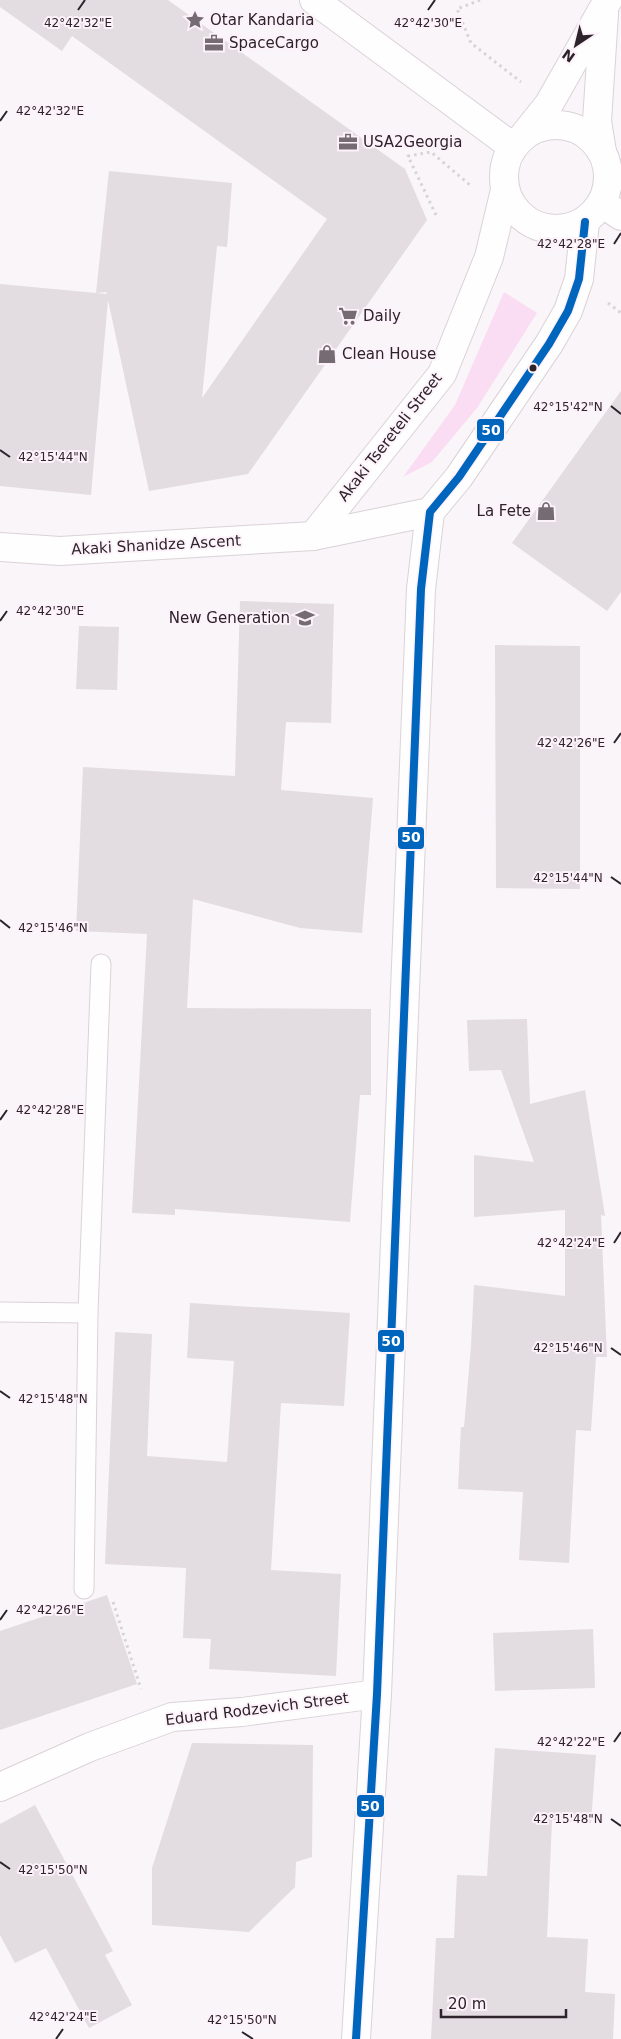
<svg xmlns="http://www.w3.org/2000/svg" width="621" height="2039" font-family="'DejaVu Sans',sans-serif">
<style>
.green{fill:#faddf3}
.building{fill:#e3dce1}
.lines{fill:none;stroke-linecap:round;stroke-linejoin:round}
.lane-casing{stroke:#dad2d7;stroke-width:21}
.street-casing{stroke:#dad2d7;stroke-width:30}
.secondary-casing{stroke:#dad2d7;stroke-width:30}
.path{stroke:#d7d4d6;stroke-width:3;stroke-dasharray:2.5 4;stroke-linecap:butt}
.lane{stroke:#fefefe;stroke-width:19}
.street{stroke:#fefefe;stroke-width:28}
.secondary{stroke:#fefefe;stroke-width:28}
.bus-1-casing{stroke:#fdf2fa;stroke-width:11}
.bus-1{stroke:#0065bd;stroke-width:8}
.ticks{fill:none;stroke:#2d232a;stroke-width:2}
.bus-dot{fill:#2d232a;stroke:#fdf2fa;stroke-width:2}
.labels{text-anchor:middle;stroke-width:4;stroke-linejoin:round;paint-order:stroke}
.poi-label{font-size:15px;fill:#2d232a;stroke:#fdf2fa;text-anchor:start}
.street-label{font-size:15px;fill:#2d232a;stroke:#fdf2fa}
.ticks-label{font-size:12px;text-anchor:middle;fill:#2d232a;stroke:#fdf2fa;stroke-width:4;stroke-linejoin:round;paint-order:stroke}
.line-badge{stroke:#fdf2fa;stroke-width:2}
.badge-label{font-size:14px;text-anchor:middle;font-weight:bold;fill:#fff}
</style>
<rect width="100%" height="100%" fill="#faf5f9"/>
<polygon class="green" points="504,292 537,313 477,408 432,462 403,477 455,405"/>
<g class="building">
<polygon points="0,0 168,0 405,169 427,220 248,474 149,491 108,300 91,495 0,486 0,284 107,294 106,292 96,293 109,171 232,183 227,247 217,246 202,398 327,219 72,36 62,51 0,7"/>
<polygon points="621,391 621,592 607,611 512,543"/>
<polygon points="240,601 334,604 331,723 286,722 281,790 373,798 362,933 300,928 193,899 187,1008 371,1009 371,1095 360,1095 350,1222 175,1209 175,1215 132,1213 147,934 76,931 83,767 235,776"/>
<polygon points="79,626 119,627 117,690 76,689"/>
<polygon points="495,645 580,646 580,889 496,888"/>
<polygon points="527,1019 530,1104 585,1090 605,1216 601,1215 607,1357 596,1357 591,1431 576,1430 569,1563 519,1560 523,1492 458,1489 461,1427 464,1427 471,1346 474,1285 565,1296 565,1210 474,1217 474,1155 534,1162 501,1070 469,1071 467,1020"/>
<polygon points="190,1303 350,1313 344,1406 281,1403 271,1570 341,1574 336,1676 209,1669 211,1639 183,1638 186,1568 105,1564 115,1332 152,1334 147,1456 227,1462 234,1361 187,1358"/>
<polygon points="107,1595 137,1684 0,1730 0,1631"/>
<polygon points="593,1629 595,1688 495,1691 493,1633"/>
<polygon points="192,1743 313,1745 312,1857 296,1862 295,1887 249,1932 152,1925 152,1868"/>
<polygon points="495,1748 596,1755 591,1823 552,1820 547,1937 588,1939 585,1992 615,1994 613,2039 431,2039 436,1938 454,1938 457,1875 487,1876"/>
<polygon points="35,1805 113,1951 105,1955 132,2005 89,2028 46,1948 15,1963 0,1935 0,1824"/>
</g>
<g class="lines">
<g class="lane-casing">
<g id="lane">
<polyline points="0,1312 88,1313"/>
<polyline points="84,1589 88,1313 101,964"/>
</g>
</g>
<g class="street-casing">
<g id="street">
<polyline points="314,0 513,147"/>
<polyline points="0,547 60,551 313,536"/>
<polyline points="0,1787 90,1747 172,1717 242,1712 377,1694"/>
</g>
</g>
<g class="secondary-casing">
<g id="secondary">
<circle cx="556" cy="177" r="52"/>
<polyline points="525,134 549,104 608,0"/>
<polyline points="602,152 597,121 604,14"/>
<polyline points="602,203 621,216"/>
<polyline points="313,536 442,374 489,257 505,190"/>
<polyline points="313,536 430,512"/>
<polyline points="356,2039 377,1694 421,589 430,512 459,477 549,344 568,311 579,279 585,222"/>
</g>
</g>
<g class="path">
<polyline points="480,0 457,9 471,43 521,82"/>
<polyline points="436,215 408,156 431,152 470,185"/>
<polyline points="532,238 546,250"/>
<polyline points="608,303 621,313"/>
<polyline points="113,1602 141,1689"/>
</g>
<use href="#lane" class="lane"/>
<use href="#street" class="street"/>
<use href="#secondary" class="secondary"/>
<g class="bus-1-casing">
<polyline id="bus-1" points="356,2039 377,1694 421,589 430,512 459,477 549,344 568,311 579,279 585,222"/>
</g>
<use href="#bus-1" class="bus-1"/>
</g>
<path class="ticks" d="M78,10L85,0M428,10L435,0M0,121L7,111M614,244L621,233M611,406L621,414M0,450L10,457M0,621L7,611M614,743L621,733M611,877L621,884M0,920L10,928M0,1120L7,1110M614,1243L621,1232M611,1348L621,1355M0,1391L10,1398M0,1620L7,1610M614,1742L621,1732M611,1819L621,1826M0,1862L10,1869M242,2032L253,2039M56,2039L63,2029"/>
<defs>
<g id="sight-bare" transform="scale(1.5)"><path d="M0-6L1.8-2.2L6-1.7L2.9 1.2L3.7 5.4L0 3.3L-3.7 5.4L-2.9 1.2L-6-1.7L-1.8-2.2Z" fill="#756c72" stroke="#fdf2fa" stroke-width="2.5" paint-order="stroke"/></g>
<g id="office-bare" transform="scale(1.5)"><path d="M-6-3h4V-5.5h4V-3h4V5H-6ZM-1-4.5V-3h2v-1.5ZM-6 0V1H6V0Z" fill="#756c72" stroke="#fdf2fa" stroke-width="2.5" paint-order="stroke"/></g>
<g id="supermarket-bare" transform="scale(1.5)"><path d="M-6-5.5h2.5l.6 2H6L4.5 2H-2.5L-4.4-4H-6ZM-1.5 3.2a1.3 1.3 0 1 0 .1 0ZM3 3.2a1.3 1.3 0 1 0 .1 0Z" fill="#756c72" stroke="#fdf2fa" stroke-width="2.5" paint-order="stroke"/></g>
<g id="shop-bare" transform="scale(1.5)"><path d="M-5-2.5h2.3a2.7 3.5 0 0 1 5.4 0H5L5.5 6h-11ZM-1.5-2.5h3a1.5 2.3 0 0 0-3 0Z" fill="#756c72" stroke="#fdf2fa" stroke-width="2.5" paint-order="stroke"/></g>
<g id="university-bare" transform="scale(1.5)"><path d="M0-5L7-2L0 1L-7-2ZM-4 1L0 2.5L4 1V4Q0 6-4 4Z" fill="#756c72" stroke="#fdf2fa" stroke-width="2.5" paint-order="stroke"/></g>
</defs>
<g fill-rule="evenodd">
<use href="#sight-bare" x="195" y="20"/>
<use href="#office-bare" x="214" y="43"/>
<use href="#office-bare" x="348" y="142"/>
<use href="#supermarket-bare" x="348" y="316"/>
<use href="#shop-bare" x="327" y="354"/>
<use href="#shop-bare" x="546" y="511"/>
<use href="#university-bare" x="305" y="618"/>
</g>
<circle class="bus-dot" cx="533" cy="368" r="4.5"/>
<g class="labels">
<g class="poi-label">
<text x="210" y="25">Otar Kandaria</text>
<text x="229" y="48">SpaceCargo</text>
<text x="363" y="147">USA2Georgia</text>
<text x="363" y="321">Daily</text>
<text x="342" y="359">Clean House</text>
<text x="531" y="516" text-anchor="end">La Fete</text>
<text x="290" y="623" text-anchor="end">New Generation</text>
</g>
<g class="street-label">
<text transform="translate(390 437) rotate(-52)" y="5">Akaki Tsereteli Street</text>
<text transform="translate(156 545) rotate(-3)" y="5">Akaki Shanidze Ascent</text>
<text transform="translate(257 1709) rotate(-7)" y="5">Eduard Rodzevich Street</text>
</g>
</g>
<g class="ticks-label">
<text x="78" y="27">42°42'32"E</text>
<text x="428" y="27">42°42'30"E</text>
<text x="50" y="115">42°42'32"E</text>
<text x="571" y="248">42°42'28"E</text>
<text x="568" y="411">42°15'42"N</text>
<text x="53" y="461">42°15'44"N</text>
<text x="50" y="615">42°42'30"E</text>
<text x="571" y="747">42°42'26"E</text>
<text x="568" y="882">42°15'44"N</text>
<text x="53" y="932">42°15'46"N</text>
<text x="50" y="1114">42°42'28"E</text>
<text x="571" y="1247">42°42'24"E</text>
<text x="568" y="1352">42°15'46"N</text>
<text x="53" y="1403">42°15'48"N</text>
<text x="50" y="1614">42°42'26"E</text>
<text x="571" y="1746">42°42'22"E</text>
<text x="568" y="1823">42°15'48"N</text>
<text x="53" y="1874">42°15'50"N</text>
<text x="63" y="2021">42°42'24"E</text>
<text x="242" y="2024">42°15'50"N</text>
</g>
<g class="line-badge">
<rect x="476" y="418" width="29" height="24" rx="5" fill="#0065bd"/>
<rect x="397" y="826" width="28" height="24" rx="5" fill="#0065bd"/>
<rect x="377" y="1329" width="28" height="24" rx="5" fill="#0065bd"/>
<rect x="356" y="1794" width="29" height="24" rx="5" fill="#0065bd"/>
</g>
<g class="badge-label">
<text x="491" y="435">50</text>
<text x="411" y="842">50</text>
<text x="391" y="1346">50</text>
<text x="370" y="1811">50</text>
</g>
<g transform="translate(576 45) rotate(215)" stroke="#fdf2fa" stroke-width="4" paint-order="stroke">
<path d="M0-4L9 19L0 12L-9 19Z" fill="#2d232a"/>
<text y="-8" font-size="14" font-weight="bold" text-anchor="middle" fill="#2d232a">N</text>
</g>
<path d="M441 2009v8h125v-8" fill="none" stroke="#2d232a" stroke-width="2.5"/>
<text x="448" y="2009" font-size="15" fill="#2d232a" stroke="#fdf2fa" stroke-width="4" paint-order="stroke">20 m</text>
</svg>
